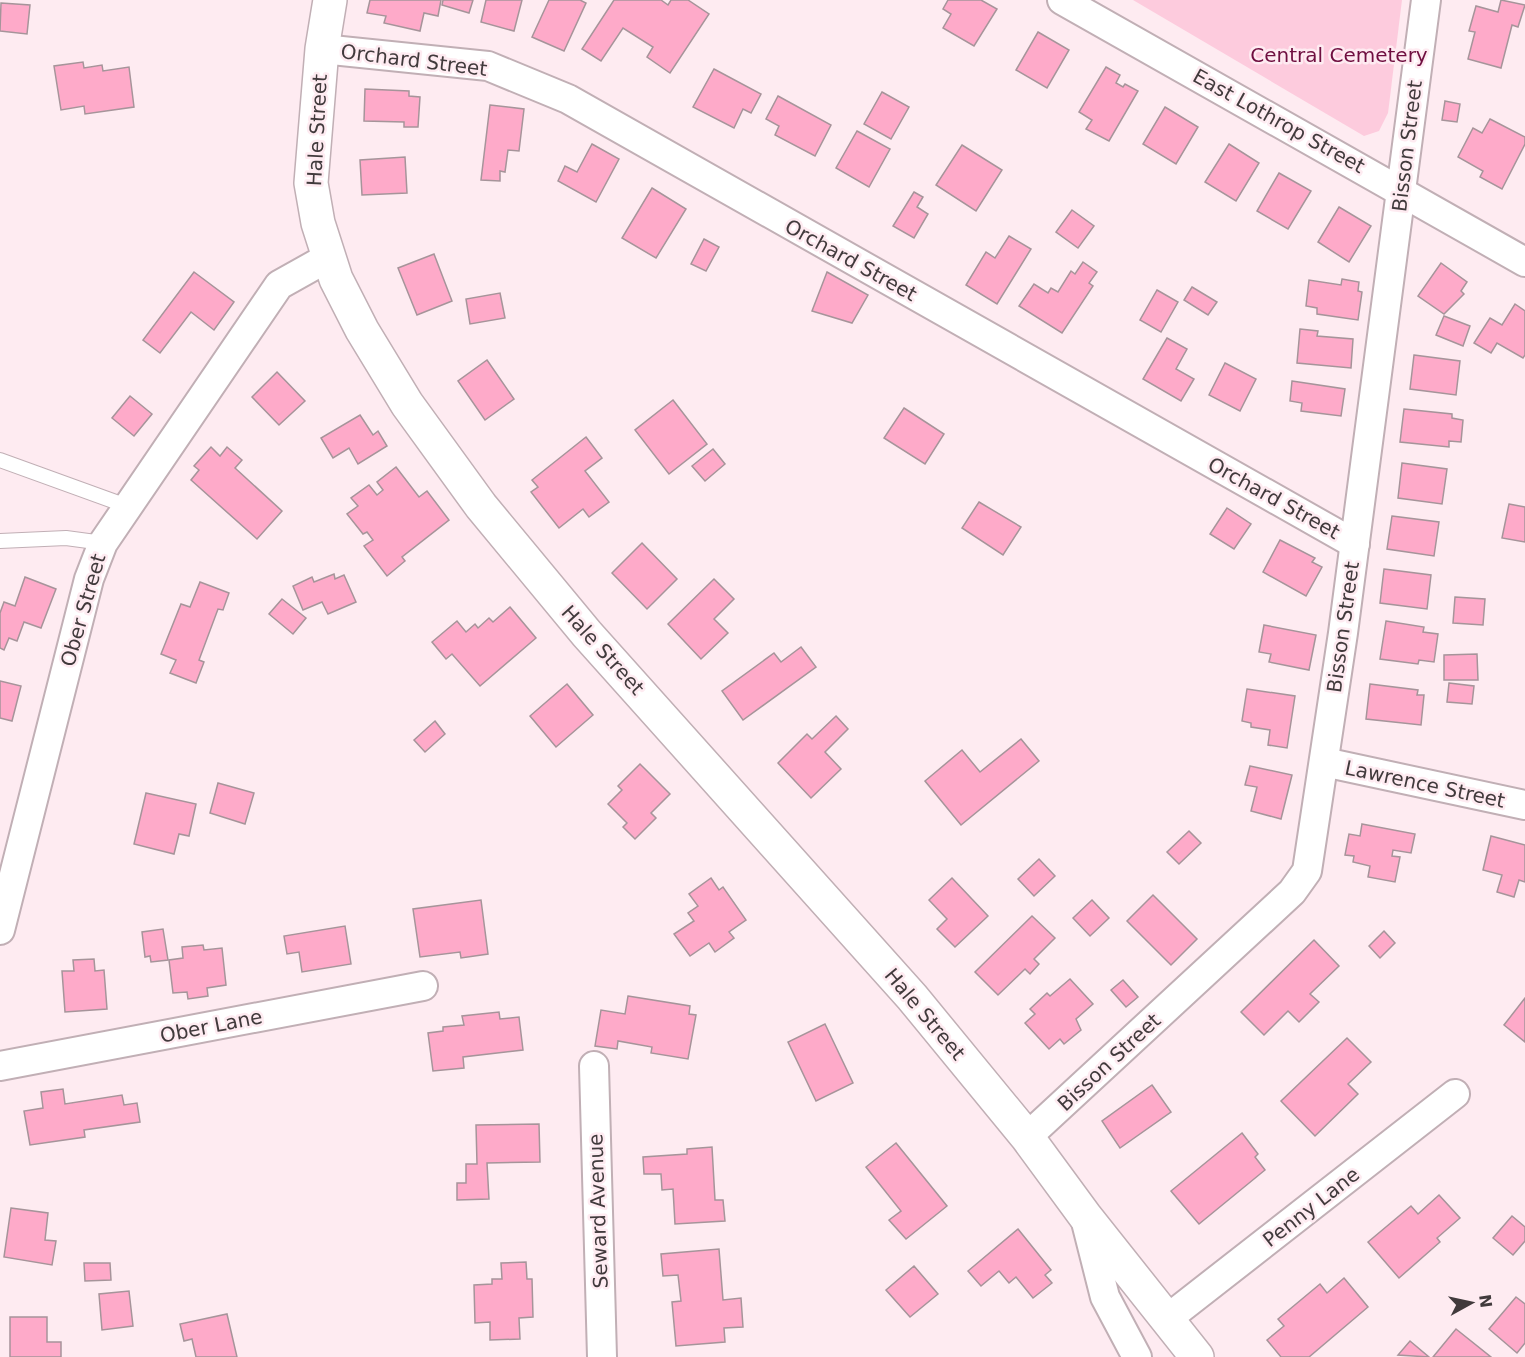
<svg xmlns="http://www.w3.org/2000/svg" width="1525" height="1357" font-family="'DejaVu Sans',sans-serif">
<style>
.green{fill:#fdcbdd}
.building{fill:#feaac9;stroke:#a6949a;stroke-width:1.5}
.lines{fill:none;stroke-linecap:round;stroke-linejoin:round}
.lane-casing{stroke:#c1afb5;stroke-width:16}
.street-casing{stroke:#c1afb5;stroke-width:32}
.secondary-casing{stroke:#c1afb5;stroke-width:36}
.lane{stroke:#fff;stroke-width:14}
.street{stroke:#fff;stroke-width:28}
.secondary{stroke:#fff;stroke-width:33}
.labels{text-anchor:middle;stroke-width:5;stroke-linejoin:round;paint-order:stroke}
.park-label{font-size:20px;fill:#6f0f40;stroke:#feebf1}
.street-label{font-size:20px;fill:#413a3c;stroke:#feebf1}
</style>
<rect width="100%" height="100%" fill="#feebf1"/>
<polygon class="green" points="1133,0 1402,0 1388,113 1379,131 1364,136"/>
<g class="building">
<polygon points="370,0 441,0 438,16 424,13 420,31 384,23 386,16 367,13"/>
<polygon points="443,0 473,0 469,13 442,5"/>
<polygon points="486,0 522,0 514,31 481,22"/>
<polygon points="549,0 580,0 586,3 564,51 532,37"/>
<polygon points="614,0 661,0 668,5 671,0 688,0 709,14 670,73 647,57 653,47 623,28 601,61 582,49"/>
<polygon points="948,0 981,0 997,9 974,46 943,28 951,14 943,9"/>
<polygon points="1501,0 1525,5 1518,27 1512,25 1501,68 1468,59 1475,32 1469,31 1476,6 1498,12"/>
<polygon points="1,3 30,5 27,34 0,31"/>
<polygon points="1038,32 1069,50 1047,88 1016,70"/>
<polygon points="83,62 84,68 102,65 103,71 129,67 134,107 85,114 84,106 61,110 54,66"/>
<polygon points="1106,67 1120,75 1116,83 1123,87 1125,84 1138,91 1109,141 1086,129 1092,120 1079,112"/>
<polygon points="714,69 761,94 751,113 743,109 734,128 693,107"/>
<polygon points="365,89 409,91 409,96 420,97 418,127 404,127 404,122 364,121"/>
<polygon points="882,92 909,107 891,139 864,124"/>
<polygon points="778,96 831,125 815,156 775,135 779,126 766,119"/>
<polygon points="1445,101 1460,104 1457,122 1442,120"/>
<polygon points="490,105 524,109 519,151 508,150 505,172 500,171 500,181 481,180"/>
<polygon points="1165,107 1198,127 1176,164 1143,144"/>
<polygon points="1490,119 1525,137 1525,144 1502,189 1480,177 1483,171 1458,157 1473,128 1482,133"/>
<polygon points="857,131 890,149 869,187 836,168"/>
<polygon points="592,144 619,159 596,202 558,181 565,166 577,172"/>
<polygon points="1229,144 1259,163 1236,201 1205,182"/>
<polygon points="962,145 1002,170 976,211 936,185"/>
<polygon points="405,157 407,193 362,195 360,160"/>
<polygon points="1279,173 1311,191 1288,229 1257,211"/>
<polygon points="652,188 686,209 656,258 622,238"/>
<polygon points="914,192 923,197 917,207 928,214 914,238 893,226"/>
<polygon points="1339,207 1371,226 1349,262 1318,242"/>
<polygon points="1072,210 1094,226 1078,248 1056,232"/>
<polygon points="1009,236 1031,249 997,304 966,285 986,252 995,258"/>
<polygon points="704,239 719,247 706,271 691,264"/>
<polygon points="434,254 452,301 417,315 398,268"/>
<polygon points="1083,262 1097,272 1089,283 1093,286 1062,333 1019,306 1034,284 1048,293 1051,288 1058,292 1071,271 1075,274"/>
<polygon points="1441,263 1467,282 1461,291 1464,294 1444,314 1418,296"/>
<polygon points="194,272 234,302 214,330 191,312 160,353 143,340"/>
<polygon points="827,272 868,295 852,323 812,311"/>
<polygon points="1342,279 1359,282 1358,291 1362,292 1358,320 1317,314 1317,308 1306,306 1309,280 1341,285"/>
<polygon points="1192,287 1217,302 1208,315 1184,300"/>
<polygon points="1157,290 1178,302 1161,332 1140,320"/>
<polygon points="500,293 505,318 470,324 466,299"/>
<polygon points="1515,304 1525,311 1525,355 1523,358 1497,343 1491,353 1474,343 1490,318 1502,325"/>
<polygon points="1444,316 1470,326 1463,346 1436,335"/>
<polygon points="1300,329 1318,331 1317,336 1353,339 1351,368 1297,363"/>
<polygon points="1167,338 1187,349 1176,369 1194,379 1181,401 1143,379"/>
<polygon points="1414,355 1460,361 1456,395 1410,389"/>
<polygon points="487,360 514,399 485,420 458,381"/>
<polygon points="1225,363 1256,379 1240,411 1209,395"/>
<polygon points="277,372 305,401 279,425 252,397"/>
<polygon points="1292,381 1345,389 1341,416 1301,411 1302,403 1290,401"/>
<polygon points="130,396 152,414 134,436 112,418"/>
<polygon points="673,400 707,444 669,474 635,430"/>
<polygon points="904,408 944,434 925,464 884,438"/>
<polygon points="1404,409 1452,414 1452,418 1463,420 1461,442 1449,441 1449,447 1400,442"/>
<polygon points="360,415 373,435 378,431 387,446 358,464 349,448 333,458 321,438"/>
<polygon points="586,437 602,458 585,471 609,502 589,517 583,509 559,528 531,492 538,487 532,480"/>
<polygon points="211,447 220,456 227,447 242,460 235,468 282,511 257,539 191,480 199,470 194,466"/>
<polygon points="713,449 725,464 705,481 692,466"/>
<polygon points="1402,463 1447,469 1442,504 1398,498"/>
<polygon points="396,467 419,497 427,491 449,520 402,557 405,561 387,576 364,546 373,540 367,532 363,534 347,514 358,506 351,498 369,485 377,495 383,490 377,482"/>
<polygon points="979,502 1021,527 1003,555 962,528"/>
<polygon points="1509,504 1525,507 1525,542 1502,538"/>
<polygon points="1227,508 1251,524 1234,549 1210,534"/>
<polygon points="1392,516 1439,522 1434,556 1387,549"/>
<polygon points="1280,540 1315,558 1312,562 1322,567 1306,596 1263,572"/>
<polygon points="642,543 677,579 647,609 612,573"/>
<polygon points="1384,569 1431,575 1427,609 1380,603"/>
<polygon points="334,574 335,579 344,575 356,602 328,614 322,602 303,610 293,586 312,577 314,582"/>
<polygon points="25,577 56,589 41,628 24,622 17,641 9,638 4,650 0,648 0,613 4,602 15,606"/>
<polygon points="714,579 734,599 714,619 728,633 701,659 668,624"/>
<polygon points="200,582 229,593 223,610 218,609 199,660 204,662 196,683 170,673 176,660 161,654 181,604 190,607"/>
<polygon points="1455,597 1485,599 1483,625 1453,623"/>
<polygon points="282,599 306,618 293,634 269,614"/>
<polygon points="510,607 536,638 480,686 452,654 446,659 432,642 457,621 466,632 475,624 478,628 489,618 493,622"/>
<polygon points="1386,621 1424,627 1423,632 1438,634 1434,662 1419,660 1418,664 1380,659"/>
<polygon points="1264,625 1316,635 1309,670 1269,662 1271,654 1259,652"/>
<polygon points="801,647 816,667 743,720 722,691 774,653 781,662"/>
<polygon points="1477,654 1478,680 1444,680 1444,655"/>
<polygon points="0,681 21,686 12,721 0,718"/>
<polygon points="1449,683 1474,686 1472,704 1447,702"/>
<polygon points="567,684 593,715 556,747 530,716"/>
<polygon points="1370,684 1418,690 1417,695 1424,695 1421,725 1366,719"/>
<polygon points="1247,689 1295,696 1287,748 1268,745 1270,730 1251,727 1251,723 1242,721"/>
<polygon points="836,716 848,729 825,752 841,769 811,798 778,763 807,734 812,739"/>
<polygon points="435,721 445,734 425,752 414,740"/>
<polygon points="1021,739 1039,761 961,825 925,781 962,750 980,772"/>
<polygon points="640,764 670,794 651,813 656,818 635,839 623,827 627,823 608,804 622,790 618,786"/>
<polygon points="1250,766 1292,775 1281,819 1251,811 1257,787 1245,785"/>
<polygon points="218,783 254,793 245,824 210,813"/>
<polygon points="146,793 196,804 189,836 179,834 174,854 134,844"/>
<polygon points="1362,824 1415,834 1411,853 1393,850 1392,856 1400,857 1395,882 1368,877 1370,866 1353,862 1354,856 1345,855 1349,834 1360,836"/>
<polygon points="1189,831 1201,843 1179,864 1167,852"/>
<polygon points="1491,836 1525,845 1525,882 1519,880 1514,897 1497,892 1502,875 1483,870"/>
<polygon points="1039,859 1055,876 1034,896 1018,879"/>
<polygon points="711,878 719,890 723,887 746,920 729,932 734,938 715,952 709,943 690,956 674,934 694,921 688,913 698,906 689,894"/>
<polygon points="952,878 988,916 955,947 937,929 947,919 929,900"/>
<polygon points="1153,895 1197,939 1171,965 1127,921"/>
<polygon points="481,900 488,954 461,958 460,952 420,957 413,909"/>
<polygon points="1092,900 1109,918 1090,936 1073,918"/>
<polygon points="1032,916 1055,938 1034,959 1039,964 1030,974 1025,969 998,995 975,972"/>
<polygon points="345,926 351,964 302,972 299,952 287,954 284,936"/>
<polygon points="163,929 168,960 151,962 150,956 145,957 142,932"/>
<polygon points="1384,931 1395,943 1380,958 1369,946"/>
<polygon points="1314,940 1339,966 1310,994 1319,1002 1299,1022 1288,1011 1264,1035 1241,1012"/>
<polygon points="203,945 204,950 222,948 226,985 207,988 208,996 188,999 187,992 173,993 169,960 183,958 182,947"/>
<polygon points="94,959 95,971 104,970 107,1009 65,1012 62,971 74,971 73,960"/>
<polygon points="1070,979 1093,1004 1076,1019 1081,1030 1064,1044 1060,1039 1049,1049 1025,1023 1035,1014 1030,1009 1047,993 1050,996"/>
<polygon points="1123,980 1138,997 1126,1007 1111,990"/>
<polygon points="628,996 690,1006 689,1014 696,1015 688,1059 651,1053 652,1047 618,1041 617,1049 595,1046 601,1010 625,1014"/>
<polygon points="1525,998 1525,1042 1504,1025"/>
<polygon points="499,1012 500,1019 519,1017 523,1050 463,1057 464,1068 433,1071 428,1033 443,1031 443,1027 464,1025 462,1016"/>
<polygon points="825,1024 853,1083 816,1101 788,1042"/>
<polygon points="1347,1038 1371,1062 1348,1084 1358,1094 1315,1136 1281,1101"/>
<polygon points="1152,1085 1171,1112 1120,1148 1102,1121"/>
<polygon points="63,1089 65,1104 122,1095 124,1105 137,1103 140,1122 84,1130 85,1137 30,1145 24,1111 43,1108 41,1092"/>
<polygon points="539,1124 540,1162 487,1163 489,1199 457,1200 457,1183 466,1183 466,1164 477,1164 476,1125"/>
<polygon points="1242,1133 1258,1154 1255,1157 1265,1170 1199,1224 1171,1191"/>
<polygon points="896,1143 947,1206 906,1239 889,1220 901,1211 866,1167"/>
<polygon points="712,1147 715,1200 723,1200 725,1221 675,1224 673,1189 662,1190 661,1174 644,1174 643,1157 687,1154 687,1149"/>
<polygon points="1439,1195 1460,1218 1437,1238 1440,1242 1399,1278 1368,1242 1411,1206 1418,1214"/>
<polygon points="11,1208 48,1213 45,1240 56,1241 52,1265 4,1257"/>
<polygon points="1512,1216 1525,1227 1525,1241 1513,1255 1493,1238"/>
<polygon points="1018,1229 1051,1270 1045,1275 1052,1283 1033,1298 1016,1277 1009,1283 999,1271 981,1286 968,1271"/>
<polygon points="719,1249 723,1300 741,1298 743,1327 724,1328 725,1342 676,1346 672,1302 681,1301 678,1275 663,1276 661,1254"/>
<polygon points="526,1262 527,1279 532,1279 533,1317 519,1318 520,1339 490,1340 490,1322 475,1323 474,1285 492,1284 492,1279 502,1279 501,1263"/>
<polygon points="84,1263 110,1263 111,1280 85,1281"/>
<polygon points="914,1266 938,1294 910,1317 886,1290"/>
<polygon points="1344,1278 1368,1307 1309,1357 1281,1357 1267,1340 1284,1326 1278,1319 1320,1284 1327,1293"/>
<polygon points="129,1291 133,1326 102,1330 99,1294"/>
<polygon points="1516,1297 1525,1304 1525,1343 1517,1353 1489,1329"/>
<polygon points="227,1314 237,1357 196,1357 192,1339 184,1341 180,1324"/>
<polygon points="10,1317 47,1317 47,1342 61,1342 61,1357 10,1357"/>
<polygon points="1456,1329 1491,1357 1433,1357"/>
<polygon points="1410,1341 1429,1357 1398,1355"/>
</g>
<g class="lines">
<g class="lane-casing">
<g id="lane">
<polyline points="0,460 127,506"/>
<polyline points="0,541 66,538 103,543"/>
</g>
</g>
<g class="street-casing">
<g id="street">
<polyline points="1062,0 1525,262"/>
<polyline points="322,49 488,66 568,99 1355,544"/>
<polyline points="1324,762 1525,805"/>
<polyline points="0,930 89,579 103,543 279,285 329,257"/>
<polyline points="0,1066 423,986"/>
<polyline points="594,1066 602,1357"/>
<polyline points="1027,1137 1292,892 1307,871 1343,633 1426,0"/>
<polyline points="1085,1218 1105,1297 1137,1357"/>
<polyline points="1167,1319 1455,1094"/>
</g>
</g>
<g class="secondary-casing">
<polyline id="secondary" points="330,0 322,49 311,183 318,223 336,279 362,330 407,404 481,506 587,634 912,997 1027,1137 1085,1216 1197,1357"/>
</g>
<use href="#lane" class="lane"/>
<use href="#street" class="street"/>
<use href="#secondary" class="secondary"/>
</g>
<g class="labels">
<g class="park-label">
<text x="1339" y="62">Central Cemetery</text>
</g>
<g class="street-label">
<text transform="translate(414 60) rotate(7)" y="7">Orchard Street</text>
<text transform="translate(1279 121) rotate(29)" y="7">East Lothrop Street</text>
<text transform="translate(317 130) rotate(-87)" y="7">Hale Street</text>
<text transform="translate(1407 146) rotate(-83)" y="7">Bisson Street</text>
<text transform="translate(851 260) rotate(29)" y="7">Orchard Street</text>
<text transform="translate(1274 498) rotate(29)" y="7">Orchard Street</text>
<text transform="translate(83 610) rotate(-74)" y="7">Ober Street</text>
<text transform="translate(1343 627) rotate(-82)" y="7">Bisson Street</text>
<text transform="translate(603 650) rotate(48)" y="7">Hale Street</text>
<text transform="translate(1425 784) rotate(12)" y="7">Lawrence Street</text>
<text transform="translate(925 1014) rotate(50)" y="7">Hale Street</text>
<text transform="translate(211 1026) rotate(-11)" y="7">Ober Lane</text>
<text transform="translate(1109 1062) rotate(-43)" y="7">Bisson Street</text>
<text transform="translate(1311 1207) rotate(-38)" y="7">Penny Lane</text>
<text transform="translate(598 1211) rotate(-92)" y="7">Seward Avenue</text>
</g>
</g>
<g transform="translate(1471 1303) rotate(82)" stroke="#feebf1" stroke-width="4.5" paint-order="stroke">
<path d="M0-4.5L10 22L0 15L-10 22Z" fill="#413a3c"/>
<text y="-9" font-size="16" font-weight="bold" text-anchor="middle" fill="#413a3c">N</text>
</g>
</svg>
